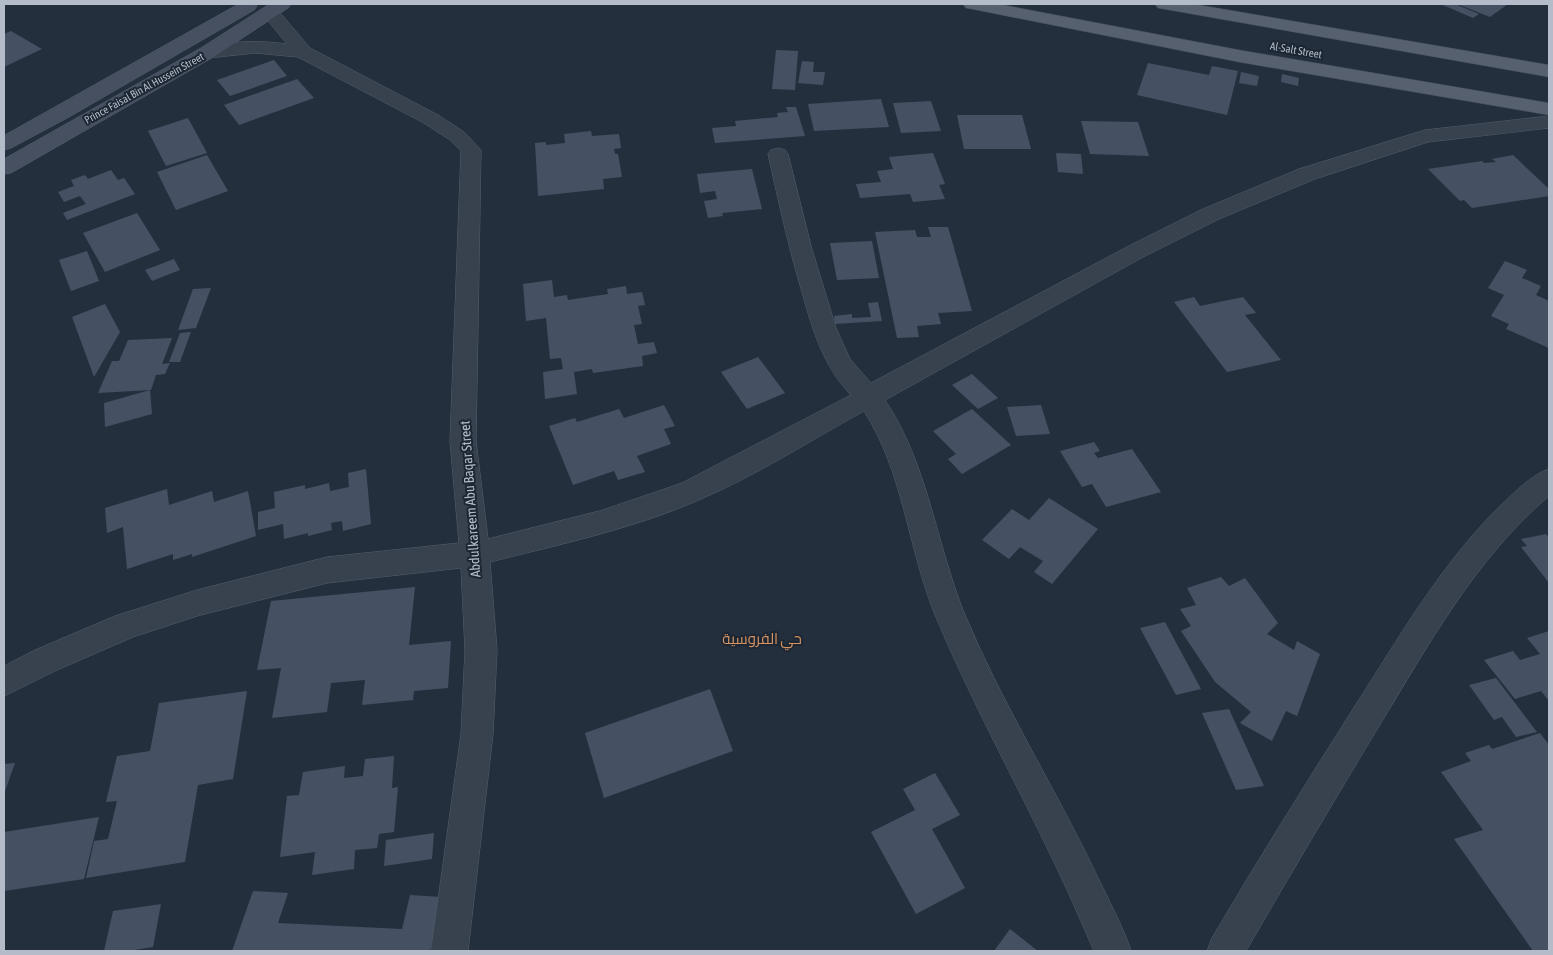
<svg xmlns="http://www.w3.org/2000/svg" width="1553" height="955" font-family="'Asap Condensed',Cairo,sans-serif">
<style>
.building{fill:#455162}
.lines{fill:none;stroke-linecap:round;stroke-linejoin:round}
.street-casing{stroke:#565f6c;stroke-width:1}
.secondary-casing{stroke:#565f6c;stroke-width:1}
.primary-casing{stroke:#414a57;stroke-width:1}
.street{fill:#38414e;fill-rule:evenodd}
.secondary{fill:#465061;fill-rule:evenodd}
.primary{fill:#56606e;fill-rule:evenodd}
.labels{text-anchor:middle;stroke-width:4;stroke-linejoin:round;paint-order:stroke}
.far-street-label{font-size:11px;fill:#b4bcc9;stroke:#1d2633}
.street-label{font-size:14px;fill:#b4bcc9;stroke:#1d2633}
.neighbourhood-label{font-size:15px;fill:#d59563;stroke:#1d2633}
</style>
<rect width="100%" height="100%" fill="#242f3e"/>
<g class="building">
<polygon points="1445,4 1455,4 1479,14 1473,18 1443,5"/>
<polygon points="1457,4 1508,4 1490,17"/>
<polygon points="11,31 42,49 4,67 4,34"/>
<polygon points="776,50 798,51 795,90 772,89"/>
<polygon points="274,60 287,76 230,96 217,80"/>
<polygon points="802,61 814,62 813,72 825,72 823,85 798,83"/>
<polygon points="1148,63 1209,75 1212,66 1238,71 1227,115 1137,95"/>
<polygon points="1241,72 1259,76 1257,86 1239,83"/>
<polygon points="1282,74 1299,78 1298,86 1281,82"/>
<polygon points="297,79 314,98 239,125 224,105"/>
<polygon points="881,99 889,127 814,131 808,104"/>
<polygon points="931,101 941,131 901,133 893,103"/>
<polygon points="786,107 796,107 805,136 715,143 712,128 736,126 735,121 778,117 777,113 788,112"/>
<polygon points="957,115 1022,115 1031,149 964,149"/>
<polygon points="188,118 207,153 166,166 148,131"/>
<polygon points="1081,121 1138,122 1149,156 1090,154"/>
<polygon points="591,131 592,136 619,134 621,148 614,149 615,154 618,154 622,177 603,179 604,189 538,196 535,143 546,142 546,145 565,143 564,134"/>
<polygon points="933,153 945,184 939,185 945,199 913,202 910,194 860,198 856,184 881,182 877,171 893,169 889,157"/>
<polygon points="1056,153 1081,154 1083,174 1058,172"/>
<polygon points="207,155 228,191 176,210 157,172"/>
<polygon points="1513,155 1549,189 1549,196 1472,208 1464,200 1460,201 1428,169 1482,161 1484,163 1496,162 1492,159"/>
<polygon points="752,169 762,209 722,213 723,216 708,218 704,201 717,199 715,191 700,193 697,174"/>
<polygon points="111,170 118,180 124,178 135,194 67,220 63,213 86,204 80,196 64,202 58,192 74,186 71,180 85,175 88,179"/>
<polygon points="137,213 160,250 105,272 83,233"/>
<polygon points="928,227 948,227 972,311 938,313 941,324 917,326 919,337 897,338 875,232 915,230 917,237 931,237"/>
<polygon points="872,241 879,278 837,280 830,243"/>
<polygon points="87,251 99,281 71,291 59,260"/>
<polygon points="174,259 180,270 152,281 145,270"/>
<polygon points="1505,261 1527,270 1522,278 1541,286 1536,295 1549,301 1549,348 1506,329 1509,324 1491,316 1504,295 1488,288"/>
<polygon points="552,280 554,297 567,295 568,300 608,294 607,289 626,286 627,294 642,292 645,305 638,306 642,324 634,325 638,344 654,342 657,353 642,356 643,366 593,373 592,369 574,372 577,394 545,399 543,372 563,369 561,358 550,359 546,318 526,321 523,284"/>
<polygon points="211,288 196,328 178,330 193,289"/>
<polygon points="1194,297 1200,306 1243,297 1256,313 1245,315 1281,360 1227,372 1174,302"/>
<polygon points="878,302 882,321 835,324 834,316 852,314 852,318 871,317 868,303"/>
<polygon points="105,304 120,332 94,377 72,317"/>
<polygon points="191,332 180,362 169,362 180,333"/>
<polygon points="172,338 162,364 170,363 165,374 156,375 151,390 98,393 112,361 119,361 128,340"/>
<polygon points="758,357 785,393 747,409 721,372"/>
<polygon points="972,374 998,398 978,409 952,385"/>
<polygon points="150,390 152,414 105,427 104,403"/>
<polygon points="664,405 675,426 664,429 671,444 637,456 645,472 618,480 614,471 573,485 549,426 575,418 577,422 619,409 624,418"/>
<polygon points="1041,405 1050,434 1016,436 1007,407"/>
<polygon points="972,409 1011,445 962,474 948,459 956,454 933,431"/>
<polygon points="1094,442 1100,451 1094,453 1098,458 1132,449 1161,492 1106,507 1092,484 1082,487 1060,451"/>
<polygon points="366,469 371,524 343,531 342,521 331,523 332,530 308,536 308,533 284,539 283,524 258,530 258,512 275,508 274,492 305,485 305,489 329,483 330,491 349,487 348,473"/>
<polygon points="167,489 169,505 212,491 214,502 248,491 256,536 192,557 192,554 173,560 173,554 127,569 123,527 107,533 105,508"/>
<polygon points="1049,498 1098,529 1052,584 1034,572 1043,561 1020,547 1009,559 982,540 1012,509 1029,520"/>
<polygon points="1546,534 1549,538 1549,583 1521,547 1527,546 1521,539"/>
<polygon points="1221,577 1229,586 1245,578 1278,623 1267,634 1294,650 1297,641 1320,654 1297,716 1286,711 1272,741 1240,723 1251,712 1215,682 1181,631 1191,626 1180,609 1196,605 1187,588"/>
<polygon points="415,587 409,645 451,641 448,688 414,691 413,700 362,705 365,680 331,683 327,712 272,718 281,668 257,670 271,601"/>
<polygon points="1165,622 1201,689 1176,695 1140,628"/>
<polygon points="1549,631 1549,701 1541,691 1515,699 1484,660 1513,651 1520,660 1540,654 1527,638"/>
<polygon points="1496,678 1537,732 1516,737 1502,717 1494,720 1469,685"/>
<polygon points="710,689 733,751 604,798 585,733"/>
<polygon points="247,691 233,779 198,785 185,862 86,878 94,841 108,839 117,801 106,802 117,756 150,751 159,703"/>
<polygon points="1229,709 1264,786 1236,790 1202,713"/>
<polygon points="1540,733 1549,745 1549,951 1533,951 1454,839 1483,830 1441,772 1471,761 1465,753 1489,745 1492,749"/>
<polygon points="394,756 392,788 398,787 394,832 379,834 377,848 355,850 354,869 312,875 315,852 280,857 287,796 299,795 303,772 345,766 344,778 363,776 365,759"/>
<polygon points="15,763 4,794 4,764"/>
<polygon points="935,773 960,815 932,829 965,888 916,914 871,832 915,810 903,789"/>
<polygon points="99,817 84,879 4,891 4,832"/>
<polygon points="434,833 432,859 384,866 386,840"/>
<polygon points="253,891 288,893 278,923 402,929 410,895 442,897 430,951 232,951"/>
<polygon points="161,904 153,947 128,951 104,951 113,911"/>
<polygon points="1010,929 1038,951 994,951"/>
</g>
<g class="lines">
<g class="street-casing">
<g id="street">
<path d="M270,7L276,8L310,48L438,115L464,132L481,150L476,441L488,539L603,510L682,483L851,395C821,364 811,324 800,285C787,241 778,198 768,154L771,150L778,148L785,150L788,154L811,246L836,328L850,359L871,383L1127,247L1203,209L1299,169L1425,130L1549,116V128L1428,142L1315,179L1219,219L1143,257L885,400C928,464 936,544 965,615C1004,708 1059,794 1102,886C1112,907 1124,929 1131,951H1094C1081,921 1068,891 1054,862C1015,780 971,701 936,617C908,550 904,473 864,411C811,440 757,475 701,499C633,529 561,544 490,562L497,650L493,734L468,951H431L461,734L465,650L461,568L327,583L197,616L133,637L57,670L4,696V666L35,650L115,616L197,590L327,557L459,543L450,441L461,151L450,140L424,123L298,57L255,53L208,58L201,56L199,52L201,48C229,41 258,40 287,44L261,12L264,8Z"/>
<path d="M1549,469V496C1475,559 1429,644 1379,726C1334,801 1289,876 1246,951H1207L1212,938C1258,860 1306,783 1355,706C1400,636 1441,564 1501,505C1515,492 1531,475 1549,469Z"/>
</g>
</g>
<g class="secondary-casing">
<g id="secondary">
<polygon points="239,4 255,4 257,6 254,10 69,117 11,148 4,150 4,136"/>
<polygon points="270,4 291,4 288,8 215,56 11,173 4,174 4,159 201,48"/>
</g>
</g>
<g class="primary-casing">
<g id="primary">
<polygon points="963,4 998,4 1239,50 1549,103 1549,115 1239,62 972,9 966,8"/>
<polygon points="1155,4 1193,4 1549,65 1549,77 1164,9 1158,8"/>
</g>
</g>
<use href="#street" class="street"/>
<use href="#secondary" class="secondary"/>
<use href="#primary" class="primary"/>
</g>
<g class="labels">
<g class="far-street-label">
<text transform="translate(1296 50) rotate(10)" y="4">Al-Salt Street</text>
<text transform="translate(144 88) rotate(-29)" y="4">Prince Faisal Bin Al Hussein Street</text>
</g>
<g class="street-label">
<text transform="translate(470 499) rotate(-94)" y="5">Abdulkareem Abu Baqar Street</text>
</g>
<g class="neighbourhood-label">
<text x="762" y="644">حي الفروسية</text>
</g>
</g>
<rect width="1553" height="955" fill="none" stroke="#b4bcc9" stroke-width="10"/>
</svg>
